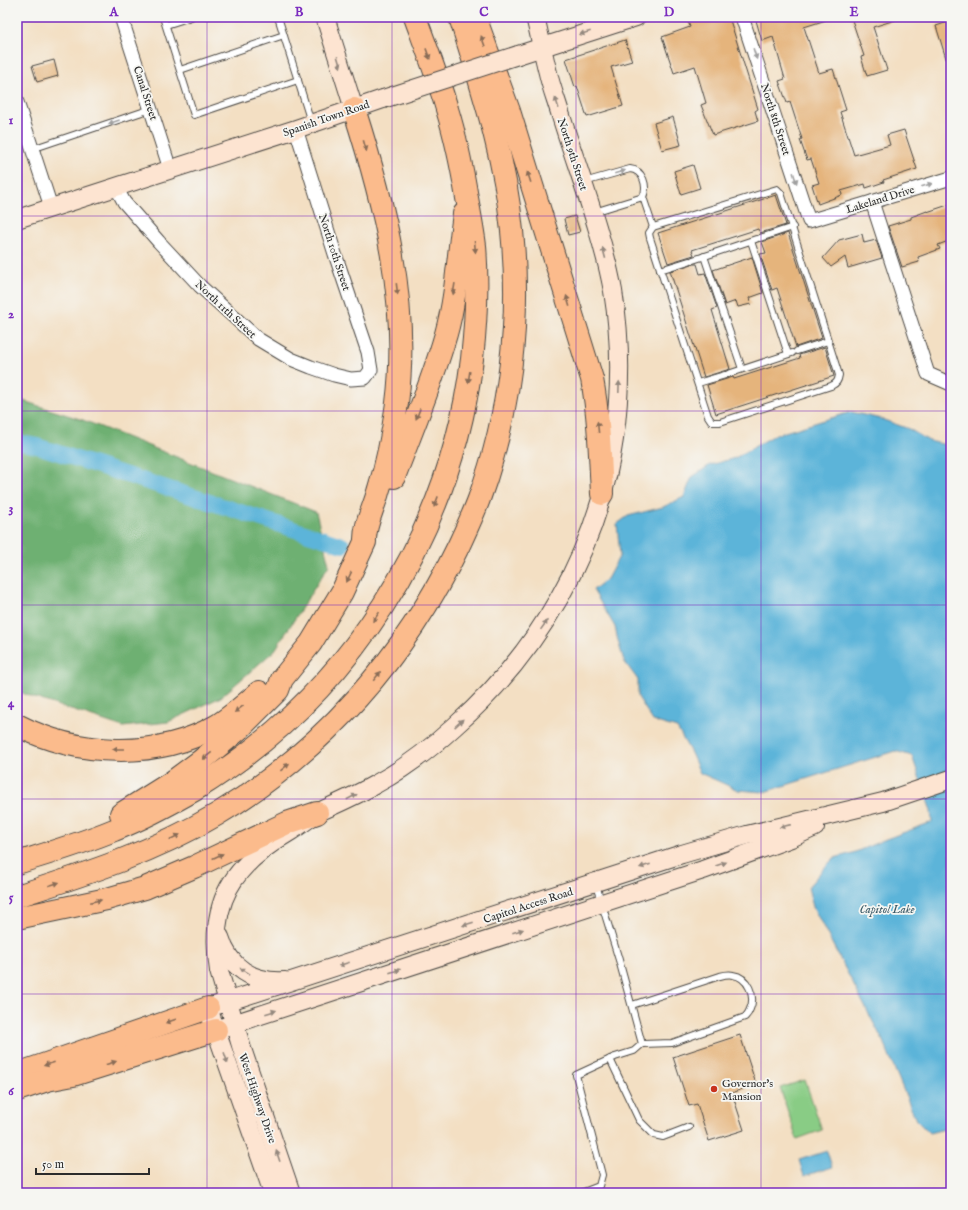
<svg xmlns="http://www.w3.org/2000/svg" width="968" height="1210" font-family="'IM FELL English',serif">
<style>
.green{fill:#89cc85;stroke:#5a7c58}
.forest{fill:#6eb072;stroke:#4c6e4e}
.water{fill:#5cb4d9;stroke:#447082}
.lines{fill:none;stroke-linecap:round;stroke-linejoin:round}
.canal{stroke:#5cb4d9;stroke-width:16}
.building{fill:#e5b47c}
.lane-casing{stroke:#494642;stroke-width:8}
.street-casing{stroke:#494642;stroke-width:15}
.secondary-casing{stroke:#494642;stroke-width:20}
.highway-casing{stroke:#494642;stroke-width:24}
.lane{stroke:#fff;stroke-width:6}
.street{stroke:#fff;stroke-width:13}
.secondary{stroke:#fde4d1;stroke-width:18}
.highway{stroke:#fbbb8c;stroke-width:22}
.secondary-bridge-casing{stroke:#494642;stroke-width:20;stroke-linecap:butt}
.secondary-bridge{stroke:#fde4d1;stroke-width:18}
.oneway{fill:#94887e}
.oneway2{fill:#896c57}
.oneway3{fill:#a0a0a0}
.grid{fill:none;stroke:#7b2cbf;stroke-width:1;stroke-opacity:0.55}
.poi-dot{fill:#c8321e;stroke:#f6f6f2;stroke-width:1.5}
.labels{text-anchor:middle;stroke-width:3.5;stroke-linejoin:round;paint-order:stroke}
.street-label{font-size:11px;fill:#2b2b2b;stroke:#f6f6f2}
.poi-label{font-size:11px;fill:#2b2b2b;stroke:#f6f6f2;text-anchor:start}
.water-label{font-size:12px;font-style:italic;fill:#3c5b68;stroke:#f6f6f2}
.neatline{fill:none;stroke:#7b2cbf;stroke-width:1.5}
.grid-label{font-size:13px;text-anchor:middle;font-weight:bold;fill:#7b2cbf}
</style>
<rect width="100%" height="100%" fill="#f6f6f2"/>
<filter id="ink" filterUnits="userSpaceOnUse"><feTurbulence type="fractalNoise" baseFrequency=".025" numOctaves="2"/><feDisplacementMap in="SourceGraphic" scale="8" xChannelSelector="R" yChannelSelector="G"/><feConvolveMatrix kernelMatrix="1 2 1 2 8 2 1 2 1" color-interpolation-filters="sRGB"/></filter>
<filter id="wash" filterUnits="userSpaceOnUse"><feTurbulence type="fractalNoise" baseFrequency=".012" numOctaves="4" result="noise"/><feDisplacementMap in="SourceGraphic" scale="16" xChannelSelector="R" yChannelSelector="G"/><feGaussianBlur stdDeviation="0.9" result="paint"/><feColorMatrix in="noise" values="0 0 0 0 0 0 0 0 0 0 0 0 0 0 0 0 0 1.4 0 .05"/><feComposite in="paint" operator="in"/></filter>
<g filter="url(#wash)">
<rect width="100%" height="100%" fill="#f3dfc3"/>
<polygon class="green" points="805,1080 822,1130 797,1139 780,1088"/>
<polygon class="forest" points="17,399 83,420 316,512 329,565 275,650 221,697 168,722 123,727 35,698 17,691"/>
<g class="water">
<polygon points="851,412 881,419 909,429 929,441 951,446 951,741 947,746 951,765 951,1124 945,1129 929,1133 916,1120 882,1039 813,907 808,887 824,868 834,858 853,853 886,839 932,822 931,811 912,756 895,751 764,792 738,790 700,773 691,753 677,728 653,721 638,697 638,680 624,661 618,641 615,627 593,590 607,579 620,555 617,524 628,516 663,507 684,497 692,477 710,465 735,458 775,435"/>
<polygon points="827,1151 832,1167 804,1176 799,1160"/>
</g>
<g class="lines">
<polyline class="canal" points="17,442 37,446 342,545"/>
</g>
<g id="blocks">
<g class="building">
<polygon points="687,17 729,17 758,109 755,111 758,121 713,135 701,105 706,103 695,66 674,73 662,37 690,27"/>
<polygon points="755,17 826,17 826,20 804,27 819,73 833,69 846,110 840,112 854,155 890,145 887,135 904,130 917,169 883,180 884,182 866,188 865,184 841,191 842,195 818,204 812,185 819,183 811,159 807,160 800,140 802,139 790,102 787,103 779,81 785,79 773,37 762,41"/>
<polygon points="851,17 895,17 895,20 873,27 887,70 867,76 861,57 864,56"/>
<polygon points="951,21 951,64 948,65 936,26"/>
<polygon points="625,40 632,61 611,67 623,106 587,117 577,86 575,87 566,59"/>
<polygon points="54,60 58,76 37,82 32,66"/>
<polygon points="673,117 681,145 662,150 654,123"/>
<polygon points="693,165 700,188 681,194 674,171"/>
<polygon points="776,195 786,225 760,233 758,229 692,250 694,255 668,263 658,233"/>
<polygon points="951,204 951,240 938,245 940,249 918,257 919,262 902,267 888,226 911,219 911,217 927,211 927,212"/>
<polygon points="575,216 580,232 568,235 564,219"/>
<polygon points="788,233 822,338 796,347 777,288 772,290 760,254 766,253 762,242"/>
<polygon points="862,234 864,243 876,240 882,258 848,268 845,257 831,267 823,258 839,240"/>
<polygon points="752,257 763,293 749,298 751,304 738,307 736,301 725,305 713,270"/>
<polygon points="692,264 697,264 700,274 705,273 717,308 712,310 730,369 704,377 670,271"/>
<polygon points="825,347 834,376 716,414 707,385 733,377 734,379 800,358 799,355"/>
<polygon points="740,1035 756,1084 732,1093 744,1130 709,1141 697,1104 689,1106 673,1057"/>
</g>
</g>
</g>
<g filter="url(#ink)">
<use href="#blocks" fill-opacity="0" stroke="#494642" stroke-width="1"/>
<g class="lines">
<g class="lane-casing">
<g id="lane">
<polyline points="163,17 194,115 298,80"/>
<polyline points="278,17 311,122"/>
<polyline points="166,25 191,17"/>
<polyline points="180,70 284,35"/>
<polyline points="17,139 28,136"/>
<polyline points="32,149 151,109"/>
<path d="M584,182L630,169C643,170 648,186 643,197L594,212"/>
<path d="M777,189L781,193L839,375C838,381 837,383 831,386L720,422H712L708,416L650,238L649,233L653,227Z"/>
<polyline points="643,197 653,227"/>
<polyline points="760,238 793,227"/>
<polyline points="751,241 788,354"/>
<polyline points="704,256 742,369"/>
<polyline points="693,260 756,239"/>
<polyline points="660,270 689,261"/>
<polyline points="797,351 828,341"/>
<polyline points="728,374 792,353"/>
<polyline points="698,383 725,375"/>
<path d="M632,1005L720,976C724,975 729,974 733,975C748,977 756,996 750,1009C749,1012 747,1015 745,1017L672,1043L642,1044"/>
<polyline points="610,1059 639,1120 654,1135 663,1137 689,1127"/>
<polyline points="581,1193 599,1186 602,1175 576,1075 615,1057 634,1051 642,1044 619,960 596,885"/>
</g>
</g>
<g class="street-casing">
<g id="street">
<polyline points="121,17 170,169"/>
<polyline points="742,17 809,221 951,178"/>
<polyline points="17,102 51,207"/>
<polyline points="116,187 124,202 159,242 200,286 258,339 291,359 311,367 334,375 351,379 365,378 371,370 368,352 335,254 296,129"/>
<polyline points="872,202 928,374 951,384"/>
</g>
</g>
<g class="secondary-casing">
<g id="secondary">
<polyline points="325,17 354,109"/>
<polyline points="518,55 636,17"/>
<polyline points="17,219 296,129 383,99"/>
<path d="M220,937C229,968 253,983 285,981"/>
<polyline points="224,1027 703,870 791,838 815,827"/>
<polyline points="273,1193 208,1008 682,854 747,835 883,802 951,779"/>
<path d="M291,1193L242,1049L219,971C208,902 232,865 291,831C301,825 309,818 319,812C338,803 357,795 376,784C404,769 430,749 454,727C538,653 598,551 614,439C621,390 621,340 613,291C602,232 579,174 561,116C557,102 551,87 548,73C543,54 540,36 535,17"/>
</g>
</g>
<g class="highway-casing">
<g id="highway">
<path d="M475,17L509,111L592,379C599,417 600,455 602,494"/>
<path d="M394,477C412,430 432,383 446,334C457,295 458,254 464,214"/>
<path d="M17,725C77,756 156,760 216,726C231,717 245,704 259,692"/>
<path d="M121,814L172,782L203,759L240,728L278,690L282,679L311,643L342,592L365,542C364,525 374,508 378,492C387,464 393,433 397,403C410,303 384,203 354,109"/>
<path d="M17,863C49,853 83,843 114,830C142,819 170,804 196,789C349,695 450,537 472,359C476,322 478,284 475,246C473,230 470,214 467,198C462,168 456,138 447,109C438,78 426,47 415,17"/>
<path d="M17,896C86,874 154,852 216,815C322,752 406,656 459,545C466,530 473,515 479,499C510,414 521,321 512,231C505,157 482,88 460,17"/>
<polyline points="17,918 107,899 145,888 194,867 287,823 317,813"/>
<polyline points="17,1074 208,1008"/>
<polyline points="17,1090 47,1080 73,1075 216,1030"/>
</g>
</g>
<use href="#lane" class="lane"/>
<use href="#street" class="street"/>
<use href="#secondary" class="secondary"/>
<use href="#highway" class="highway"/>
<g class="secondary-bridge-casing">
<polyline id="secondary-bridge" points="383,99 518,55"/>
</g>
<use href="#secondary-bridge" class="secondary-bridge"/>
</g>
<defs><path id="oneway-solid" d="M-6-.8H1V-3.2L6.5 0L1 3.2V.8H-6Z"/></defs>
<g class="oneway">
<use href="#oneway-solid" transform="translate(585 33) rotate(162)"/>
<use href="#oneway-solid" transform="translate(339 62) rotate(73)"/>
<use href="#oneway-solid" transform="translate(557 103) rotate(-108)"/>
<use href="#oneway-solid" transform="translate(604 253) rotate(-105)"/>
<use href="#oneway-solid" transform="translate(619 387) rotate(-88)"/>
<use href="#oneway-solid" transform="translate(544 625) rotate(-55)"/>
<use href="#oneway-solid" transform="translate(459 723) rotate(-43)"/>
<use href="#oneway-solid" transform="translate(352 797) rotate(-28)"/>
<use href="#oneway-solid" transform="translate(785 826) rotate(167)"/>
<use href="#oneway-solid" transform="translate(721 864) rotate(-19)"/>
<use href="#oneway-solid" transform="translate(645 866) rotate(162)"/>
<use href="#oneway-solid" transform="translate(468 924) rotate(162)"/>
<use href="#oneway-solid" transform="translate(518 931) rotate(-18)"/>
<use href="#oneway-solid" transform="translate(344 964) rotate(162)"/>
<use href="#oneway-solid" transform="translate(245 971) rotate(-149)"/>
<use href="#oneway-solid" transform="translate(395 971) rotate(-18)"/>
<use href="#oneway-solid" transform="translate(271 1012) rotate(-18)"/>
<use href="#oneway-solid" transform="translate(226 1058) rotate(71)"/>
<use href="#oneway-solid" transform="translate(278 1156) rotate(-109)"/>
</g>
<g class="oneway2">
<use href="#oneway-solid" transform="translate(483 41) rotate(-110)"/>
<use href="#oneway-solid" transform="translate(428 54) rotate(70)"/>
<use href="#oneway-solid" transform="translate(365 146) rotate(74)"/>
<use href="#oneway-solid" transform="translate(529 177) rotate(-108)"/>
<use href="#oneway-solid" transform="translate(475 247) rotate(85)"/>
<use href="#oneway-solid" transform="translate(397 289) rotate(83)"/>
<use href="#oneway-solid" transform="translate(454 289) rotate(99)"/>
<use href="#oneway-solid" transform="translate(568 301) rotate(-107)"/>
<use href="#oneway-solid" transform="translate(469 377) rotate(98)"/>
<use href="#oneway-solid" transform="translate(418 414) rotate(111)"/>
<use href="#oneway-solid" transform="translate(598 427) rotate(-96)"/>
<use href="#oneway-solid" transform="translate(436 502) rotate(111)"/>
<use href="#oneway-solid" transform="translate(349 577) rotate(115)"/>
<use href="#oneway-solid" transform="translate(376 617) rotate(125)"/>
<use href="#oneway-solid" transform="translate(377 676) rotate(-51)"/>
<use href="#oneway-solid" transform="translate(239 709) rotate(142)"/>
<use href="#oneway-solid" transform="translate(118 749) rotate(-180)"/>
<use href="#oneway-solid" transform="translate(207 756) rotate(142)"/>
<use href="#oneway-solid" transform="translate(285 767) rotate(-40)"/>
<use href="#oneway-solid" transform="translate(175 837) rotate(-26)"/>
<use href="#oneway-solid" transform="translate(218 856) rotate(-25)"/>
<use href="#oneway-solid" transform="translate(54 884) rotate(-18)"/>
<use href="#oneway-solid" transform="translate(96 901) rotate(-12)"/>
<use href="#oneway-solid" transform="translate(171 1021) rotate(160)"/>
<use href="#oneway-solid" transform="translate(111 1063) rotate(-17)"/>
<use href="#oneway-solid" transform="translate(49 1064) rotate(162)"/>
</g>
<g class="oneway3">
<use href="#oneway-solid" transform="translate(755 54) rotate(72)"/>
<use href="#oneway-solid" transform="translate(114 122) rotate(161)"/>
<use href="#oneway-solid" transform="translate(620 172) rotate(-17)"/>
<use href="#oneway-solid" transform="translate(795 178) rotate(72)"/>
<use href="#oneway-solid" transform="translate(927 185) rotate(-17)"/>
</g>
</g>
<path class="grid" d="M207,17V1193M392,17V1193M576,17V1193M761,17V1193M17,216H951M17,411H951M17,605H951M17,799H951M17,994H951"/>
<circle class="poi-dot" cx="714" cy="1089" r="4"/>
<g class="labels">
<g class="street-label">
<text transform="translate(146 93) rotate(72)" y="4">Canal Street</text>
<text transform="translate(326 118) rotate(-19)" y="4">Spanish Town Road</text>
<text transform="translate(776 119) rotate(72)" y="4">North 8th Street</text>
<text transform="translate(573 154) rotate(72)" y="4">North 9th Street</text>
<text transform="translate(880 199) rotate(-17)" y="4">Lakeland Drive</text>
<text transform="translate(335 252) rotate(72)" y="4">North 10th Street</text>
<text transform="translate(226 309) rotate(43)" y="4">North 11th Street</text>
<text transform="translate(528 905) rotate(-18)" y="4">Capitol Access Road</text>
<text transform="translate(258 1098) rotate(71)" y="4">West Highway Drive</text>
</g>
<g class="poi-label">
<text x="722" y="1087">Governor's<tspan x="722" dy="13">Mansion</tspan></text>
</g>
<g class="water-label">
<text x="887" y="913">Capitol Lake</text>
</g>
</g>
<rect width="968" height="1210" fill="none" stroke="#f6f6f2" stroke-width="44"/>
<path d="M36 1168v6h113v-6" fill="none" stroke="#2b2b2b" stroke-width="2"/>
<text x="42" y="1168" font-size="12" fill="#2b2b2b" stroke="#f6f6f2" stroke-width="3" paint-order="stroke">50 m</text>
<rect x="22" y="22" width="924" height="1166" class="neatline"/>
<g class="grid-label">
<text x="114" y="16">A</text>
<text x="299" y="16">B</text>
<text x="484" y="16">C</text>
<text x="669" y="16">D</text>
<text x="854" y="16">E</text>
<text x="11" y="124">1</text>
<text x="11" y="318">2</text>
<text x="11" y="512">3</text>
<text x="11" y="707">4</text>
<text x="11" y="901">5</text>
<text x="11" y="1095">6</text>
</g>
</svg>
